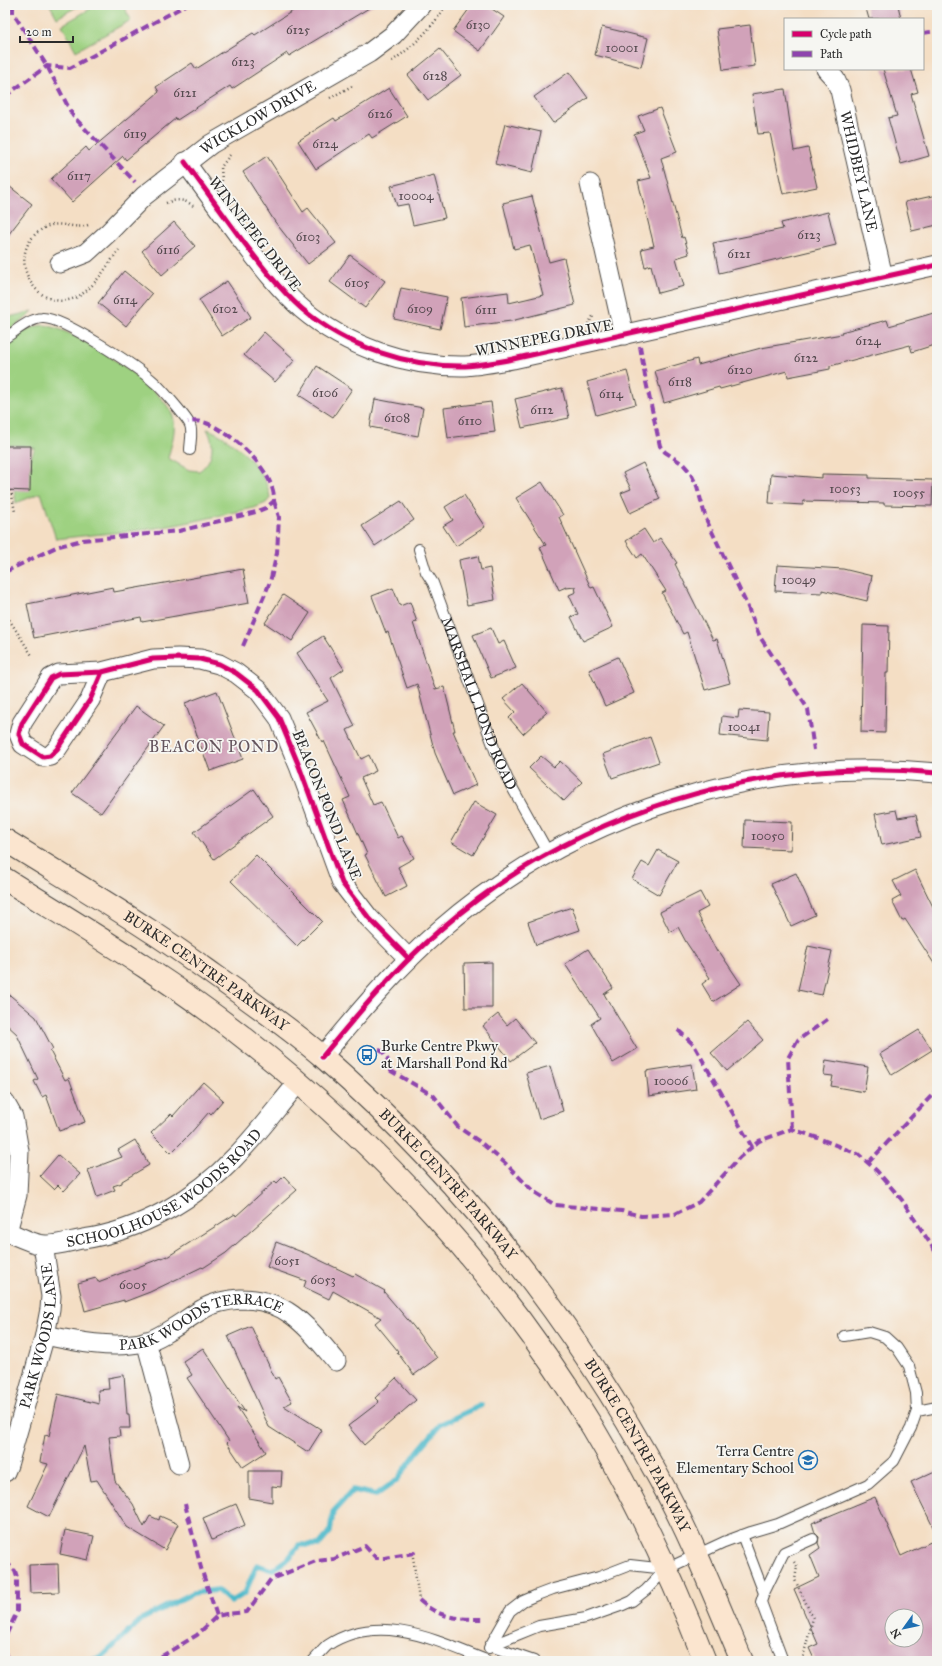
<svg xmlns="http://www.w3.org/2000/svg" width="942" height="1666" font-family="'IM FELL Great Primer',serif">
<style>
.green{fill:#9ed181;stroke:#647e56}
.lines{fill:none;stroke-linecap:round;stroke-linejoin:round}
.stream{stroke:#4eb9ca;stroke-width:5.5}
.building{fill:#d1a2b9;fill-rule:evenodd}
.lane-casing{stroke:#494642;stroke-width:12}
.street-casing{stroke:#494642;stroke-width:21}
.secondary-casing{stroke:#494642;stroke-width:24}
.path{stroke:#494642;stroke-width:2.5;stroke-dasharray:1 3;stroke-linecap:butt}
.lane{stroke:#fff;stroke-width:10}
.street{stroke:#fff;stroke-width:19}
.secondary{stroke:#fbe5cf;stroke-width:22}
.quiet{stroke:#8e44ad;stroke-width:4;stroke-dasharray:8 4;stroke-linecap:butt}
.cycleway-casing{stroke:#f6f6f2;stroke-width:8}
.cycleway{stroke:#d6006c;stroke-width:5}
.labels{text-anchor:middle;stroke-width:3.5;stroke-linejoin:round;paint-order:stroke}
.number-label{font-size:13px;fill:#54494e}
.street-label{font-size:15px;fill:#2b2b2b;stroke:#f6f6f2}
.poi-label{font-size:15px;fill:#2b2b2b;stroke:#f6f6f2;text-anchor:start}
.neighbourhood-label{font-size:16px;letter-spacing:1px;fill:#65555d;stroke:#f6f6f2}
</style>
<rect width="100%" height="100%" fill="#f6f6f2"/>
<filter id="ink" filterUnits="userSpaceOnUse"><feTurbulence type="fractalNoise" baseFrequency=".025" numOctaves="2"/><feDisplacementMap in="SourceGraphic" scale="8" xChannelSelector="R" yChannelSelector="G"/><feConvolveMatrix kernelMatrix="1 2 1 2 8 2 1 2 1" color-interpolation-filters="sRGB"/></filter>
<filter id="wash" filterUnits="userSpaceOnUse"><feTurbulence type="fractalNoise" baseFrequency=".012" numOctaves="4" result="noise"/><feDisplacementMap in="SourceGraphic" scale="16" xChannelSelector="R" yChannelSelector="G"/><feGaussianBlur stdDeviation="0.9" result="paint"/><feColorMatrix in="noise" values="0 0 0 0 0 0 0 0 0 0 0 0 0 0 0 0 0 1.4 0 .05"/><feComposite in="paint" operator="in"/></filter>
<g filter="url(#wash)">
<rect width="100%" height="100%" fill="#f4dec4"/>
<g class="green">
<polygon points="50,5 80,5 57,18"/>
<polygon points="97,5 123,5 131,20 76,51 62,25"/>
<polygon points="33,311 25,319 5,333 5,318"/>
<path d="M44,325C75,329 162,386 173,416C177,429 171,446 168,458L189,470L199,471C214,461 215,443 207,429C232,437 268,471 270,498L266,503L254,508C219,515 184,525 148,529C118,533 87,535 56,539L41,493L16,503L14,488L30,472L32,465L28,464L35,448H24V446L6,445L5,446V344C18,336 29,326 44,325Z"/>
</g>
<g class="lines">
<polyline class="stream" points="82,1661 101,1658 142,1619 193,1593 217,1590 231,1602 245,1593 257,1565 272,1570 289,1558 299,1545 319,1545 330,1532 333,1512 353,1490 376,1495 397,1480 418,1451 441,1424 482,1405"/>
</g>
<g id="blocks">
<g class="building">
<polygon points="302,5 374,5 289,56 287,53 232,89 230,86 177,120 176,118 126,160 123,156 72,202 51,179 86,147 89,151 159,92 156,87 192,63 196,69 253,33 255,35"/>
<polygon points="472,5 486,5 504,17 480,51 453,31"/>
<polygon points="865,5 898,5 901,19 869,19"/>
<polygon points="750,25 755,66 723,70 717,29"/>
<polygon points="602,27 648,38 641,67 595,55"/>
<polygon points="440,49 461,75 428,100 408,75"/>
<polygon points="883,69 911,69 918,92 911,94 929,156 901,164 888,118 897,116"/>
<polygon points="569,72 588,98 553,123 534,97"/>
<polygon points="389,88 407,116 372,138 369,134 316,169 298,141 334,118 336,121"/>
<polygon points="785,89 794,151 808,148 817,187 783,194 770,133 758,134 752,94"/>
<polygon points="660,108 677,152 661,158 682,238 684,237 689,254 676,258 684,286 658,293 651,265 645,267 641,249 654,246 638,181 651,178 634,134 644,130 638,116"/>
<polygon points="505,124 541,132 532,173 495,164"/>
<polygon points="267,156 303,212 308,208 336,243 308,264 275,222 243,172"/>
<polygon points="434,175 445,218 413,225 408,204 397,206 391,186"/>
<polygon points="5,183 32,204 5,239"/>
<polygon points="937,195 937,225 912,231 905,202"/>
<polygon points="532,196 549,262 564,258 575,305 511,321 464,327 461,298 508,292 509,303 543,295 530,245 514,249 503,203"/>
<polygon points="828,212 836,245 719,273 713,243 783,229 781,223"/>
<polygon points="174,222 195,246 162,275 142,251"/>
<polygon points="350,255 385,281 365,308 330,282"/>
<polygon points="124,271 152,294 126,326 98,303"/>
<polygon points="227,281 251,317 222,336 199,300"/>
<polygon points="401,288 447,297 440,329 394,319"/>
<polygon points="937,312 937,344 912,352 910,345 830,366 830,369 788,377 787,371 720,389 719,387 664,403 655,371 697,359 698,365 761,348 842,334 841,332 887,320 889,326"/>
<polygon points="264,332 295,360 275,382 244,355"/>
<polygon points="317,366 352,389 333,417 299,395"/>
<polygon points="627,371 636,404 596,415 587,382"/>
<polygon points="562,388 569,418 522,428 515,399"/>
<polygon points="375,399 423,408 418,436 370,427"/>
<polygon points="491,402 495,432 448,438 444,408"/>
<polygon points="5,446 31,446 30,491 5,490"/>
<polygon points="643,463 660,499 630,513 621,493 631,489 623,473"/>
<polygon points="771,474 822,478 822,474 869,475 869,478 933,480 932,506 884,505 884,503 803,501 803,505 769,503"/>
<polygon points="542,482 563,515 559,517 591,588 594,587 613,627 583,641 571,617 578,614 569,595 576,592 575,587 566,588 566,587 559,590 540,547 546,545 516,498"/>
<polygon points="464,495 485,527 456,546 443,526 453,520 445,507"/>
<polygon points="401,501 414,520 375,546 362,526"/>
<polygon points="644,529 653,543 660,538 677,563 675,564 713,640 717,639 730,683 705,690 687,632 683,634 662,593 666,591 642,554 637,558 626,541"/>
<polygon points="478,556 481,570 490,568 495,600 467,605 459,560"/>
<polygon points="777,565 843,569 872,576 867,601 822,590 822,593 775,591"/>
<polygon points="243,569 249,603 142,622 141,617 34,638 27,604 113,587 114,592"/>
<polygon points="393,588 400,606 410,602 417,622 413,623 435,689 444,687 455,731 453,731 476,785 453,795 435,753 417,684 407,688 388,632 386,633 372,596"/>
<polygon points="283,595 310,613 292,641 265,623"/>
<polygon points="863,625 889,626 888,673 886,673 885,733 861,732"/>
<polygon points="491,628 498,644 504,641 516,668 491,678 473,635"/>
<polygon points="323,636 344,669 331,678 355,726 347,730 361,759 369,755 376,771 361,778 373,805 381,802 398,838 402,836 414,858 398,867 407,886 386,897 365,855 367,854 343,800 350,797 324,741 322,742 306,712 328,701 297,653"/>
<polygon points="618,657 634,693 605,706 589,670"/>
<polygon points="522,683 547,712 523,734 509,718 515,712 503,699"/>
<polygon points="217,691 243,759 210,771 185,703"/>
<polygon points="136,706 164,726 101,813 72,793"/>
<polygon points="739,710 769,712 767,740 720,735 722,716 738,718"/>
<polygon points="650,737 659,762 612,778 603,754"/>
<polygon points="541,756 554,767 560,761 582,782 564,801 529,768"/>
<polygon points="254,789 273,816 214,859 194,832"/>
<polygon points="474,802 497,815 473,855 451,842"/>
<polygon points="896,810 898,818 916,815 921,837 882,845 875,814"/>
<polygon points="745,820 792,822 791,850 744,848"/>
<polygon points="658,850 678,861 659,895 632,879 642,862 649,866"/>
<polygon points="256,855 322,921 297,946 231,881"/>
<polygon points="915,870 937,915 937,968 905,919 902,921 892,901 901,896 893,881"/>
<polygon points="796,873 815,915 791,926 771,884"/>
<polygon points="700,892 708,907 697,913 717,952 719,951 741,984 713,1002 702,984 710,978 686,942 678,927 670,932 660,912"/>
<polygon points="572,907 580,930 536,945 528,922"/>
<polygon points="808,946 832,951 822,995 798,990"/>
<polygon points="588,949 613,988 604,994 637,1049 613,1063 591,1024 600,1018 565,964"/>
<polygon points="492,962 492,1008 465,1008 464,963"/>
<polygon points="5,991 36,1017 53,1049 50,1051 65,1080 69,1078 85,1122 59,1131 46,1095 42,1097 34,1081 38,1079 17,1035 18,1035 5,1023"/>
<polygon points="498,1014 507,1025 515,1018 535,1043 511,1061 483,1026"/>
<polygon points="747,1022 763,1040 727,1071 711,1053"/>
<polygon points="919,1030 932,1050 892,1075 880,1054"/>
<polygon points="826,1060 868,1067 864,1092 831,1086 833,1076 824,1075"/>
<polygon points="692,1064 696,1089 649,1096 646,1071"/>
<polygon points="550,1066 563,1111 539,1119 526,1073"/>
<polygon points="203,1082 223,1100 211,1114 209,1112 189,1135 171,1153 151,1133 171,1114 173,1116"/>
<polygon points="135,1140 149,1165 122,1181 122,1183 113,1186 115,1190 97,1197 88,1170 122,1157 118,1150"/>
<polygon points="58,1155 80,1174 64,1191 58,1185 54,1189 40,1176"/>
<polygon points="284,1176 297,1190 226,1253 203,1268 202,1267 150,1292 124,1302 124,1300 85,1311 78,1283 96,1278 98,1282 167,1256 167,1257 235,1214 236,1216 275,1181 277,1183"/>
<polygon points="276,1242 307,1254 353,1276 355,1274 385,1291 384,1292 413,1326 437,1358 414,1375 397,1352 398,1351 375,1323 381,1318 333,1291 329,1299 304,1287 306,1281 267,1267"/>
<polygon points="251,1326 275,1379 278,1377 292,1402 284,1406 322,1430 308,1452 269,1427 228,1336"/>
<polygon points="203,1348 245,1412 237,1407 266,1452 243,1467 227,1443 229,1441 187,1378 192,1375 183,1361"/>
<polygon points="124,1375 127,1414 129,1414 130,1428 119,1428 120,1436 109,1437 115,1481 133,1504 144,1527 150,1516 159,1520 160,1516 178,1524 165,1550 127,1527 97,1480 91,1481 84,1446 49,1517 28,1506 48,1464 40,1462 45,1435 49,1436 58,1394 99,1404 98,1390 109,1389 108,1378"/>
<polygon points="396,1378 416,1400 364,1445 348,1426 379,1402 375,1398"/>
<polygon points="937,1470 937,1535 911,1482"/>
<polygon points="249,1471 282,1471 281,1487 272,1486 272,1502 249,1498"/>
<path d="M875,1497L901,1556L937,1539V1661H815L809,1648L818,1644L794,1589L819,1577L810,1555L820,1548L818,1543L819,1537L815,1533L812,1523ZM892,1616H916V1640H892Z"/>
<polygon points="236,1504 245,1525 212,1540 203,1518"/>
<polygon points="65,1530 94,1536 88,1560 60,1554"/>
<polygon points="58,1564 59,1592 30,1593 29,1565"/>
</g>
</g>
</g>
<g filter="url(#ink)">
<use href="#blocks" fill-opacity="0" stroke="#494642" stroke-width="1"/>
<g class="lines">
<g class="lane-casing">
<g id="lane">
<path d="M5,338C16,331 29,319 42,318C61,316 139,368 155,383C161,388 188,419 190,425C193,432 190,443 190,450"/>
<path id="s1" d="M419,549L426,572L433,583L496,753L508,780L549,854"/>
<polyline points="917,1411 937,1407"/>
<polyline points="742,1535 764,1593 761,1602 783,1661"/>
<polyline points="764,1593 784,1552 813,1539"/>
<polyline points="490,1646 539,1626 586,1618 623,1605 632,1601 646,1590 666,1569 724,1542 751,1532 778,1524 868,1484 894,1461 911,1428 917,1411 916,1393 909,1366 897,1348 885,1337 869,1332 844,1336"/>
<polyline points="490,1646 510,1611 523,1601 537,1595 553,1589 599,1577 630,1565 666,1569"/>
<polyline points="489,1648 490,1646 534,1661"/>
<path d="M313,1661C318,1656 323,1649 328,1645C379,1612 435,1640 486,1660"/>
</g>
</g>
<g class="street-casing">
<g id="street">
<path id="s2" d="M826,69L835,79L840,90L883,277"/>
<path d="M185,162C203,187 221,211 239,236C258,261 278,288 302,309C347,347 407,367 465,366C481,365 497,362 513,359L937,265"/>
<polyline points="590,184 624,335"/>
<path id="s3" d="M60,263L86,253L108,233L144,196L211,144L369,53L393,35L421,5"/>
<polyline points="102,672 90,700 57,749 50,756 43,757 23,744 19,734 22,723 51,678 59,674 102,672 153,659 178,658 200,659 219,664 236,673 258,690 279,718 299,766 342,883 369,918 409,959"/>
<path d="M322,1057C359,1012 397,967 441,929C575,812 760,755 937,773"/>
<path id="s4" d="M5,1103L13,1117L19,1151L17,1195L7,1232C16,1235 35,1245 44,1245C55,1246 71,1241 83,1239C140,1231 196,1199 235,1157C258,1134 277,1107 298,1083"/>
<path id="s5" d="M45,1335C77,1342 112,1349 145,1342C162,1338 187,1318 203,1309C214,1302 227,1300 241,1299C288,1299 308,1328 336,1361"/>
<polyline points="146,1341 179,1464"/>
<path id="s6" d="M5,1472L8,1465L45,1335L50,1309L51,1296L43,1245"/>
</g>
</g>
<g class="secondary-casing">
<g id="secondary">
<path id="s7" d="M5,840C53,870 102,899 149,930C171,944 193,960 214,975C251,1001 289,1028 323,1057C461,1178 573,1319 660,1480C692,1538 716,1600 742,1661"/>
<path d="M5,879C85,929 168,978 243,1037C380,1144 503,1279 593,1428C637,1502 674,1581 705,1661"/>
</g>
</g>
<g class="path">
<path d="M392,61C413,47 433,27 446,5"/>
<polyline points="330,98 352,86"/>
<polyline points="222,181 221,167 230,155"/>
<path d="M166,203C176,199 185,199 193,206"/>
<path d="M88,225C74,230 60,220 46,227C0,250 35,317 77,297C95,288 107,265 119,250"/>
<polyline points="588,324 594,315"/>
<polyline points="11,490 15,512"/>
<polyline points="5,613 33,657"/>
<polyline points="413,1557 419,1600"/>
<polyline points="794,1562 797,1566 795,1580 813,1618 802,1661"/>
</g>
<use href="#lane" class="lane"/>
<use href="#street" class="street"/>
<use href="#secondary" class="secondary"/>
<g class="quiet">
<polyline points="13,5 13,13 47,66 73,116 135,182"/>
<polyline points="923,33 937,31"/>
<polyline points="5,96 47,66 70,68 186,5"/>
<polyline points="640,346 646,382 660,446 665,452 683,464 690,472 697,486 706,519 747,605 760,637 808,709 814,750"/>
<path d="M5,572L56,547L82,540L179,531L256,512L266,508L274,501C276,472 232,432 206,423C201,421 194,421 188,422"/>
<polyline points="243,646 270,582 277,553 279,517 274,501"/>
<polyline points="678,1030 694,1045 752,1147"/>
<path d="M367,1051C385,1045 387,1057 391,1071L434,1096L458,1127L480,1142L505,1163L533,1191L555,1205L622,1211L641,1216L675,1214L699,1202L740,1157L759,1141L792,1129L818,1138L858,1154L877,1171L902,1200L937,1254"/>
<polyline points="792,1129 788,1058 798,1040 828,1019"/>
<polyline points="868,1163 937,1090"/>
<polyline points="185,1504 201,1568 217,1616"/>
<polyline points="5,1561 15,1571 17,1577 17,1612 5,1637"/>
<path d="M419,1600C440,1619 459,1619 485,1619"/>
<polyline points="5,1653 9,1661"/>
<polyline points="150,1661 157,1659 197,1635 217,1616 226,1614 247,1612 271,1579 316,1561 334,1559 365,1546 376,1558 385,1558 414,1553 413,1557"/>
</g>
<g class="cycleway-casing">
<g id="cycleway">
<path d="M185,162C203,187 221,211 239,236C258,261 278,288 302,309C347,347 407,367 465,366C481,365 497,362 513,359L937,265"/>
<polyline points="102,672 90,700 57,749 50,756 43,757 23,744 19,734 22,723 51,678 59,674 102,672 153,659 178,658 200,659 219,664 236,673 258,690 279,718 299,766 342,883 369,918 409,959"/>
<path d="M322,1057C359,1012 397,967 441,929C575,812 760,755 937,773"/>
</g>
</g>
<use href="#cycleway" class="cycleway"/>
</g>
</g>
<defs>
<g id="bus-ring" transform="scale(1)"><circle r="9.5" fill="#f6f6f2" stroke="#1f6fb2" stroke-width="1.5"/><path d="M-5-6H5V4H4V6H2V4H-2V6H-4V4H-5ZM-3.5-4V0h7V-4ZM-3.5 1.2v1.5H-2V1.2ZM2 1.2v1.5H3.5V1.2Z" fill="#1f6fb2"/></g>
<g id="school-ring" transform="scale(1)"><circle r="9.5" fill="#f6f6f2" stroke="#1f6fb2" stroke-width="1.5"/><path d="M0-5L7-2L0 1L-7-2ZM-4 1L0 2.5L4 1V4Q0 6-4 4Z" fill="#1f6fb2"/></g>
</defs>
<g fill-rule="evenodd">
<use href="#bus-ring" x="367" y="1055"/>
<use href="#school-ring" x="808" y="1460"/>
</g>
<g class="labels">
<g class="number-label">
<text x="478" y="29">6130</text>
<text x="298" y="34">6125</text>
<text x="622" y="52">10001</text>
<text x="243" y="66">6123</text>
<text x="435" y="80">6128</text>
<text x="185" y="97">6121</text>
<text x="380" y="118">6126</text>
<text x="135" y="138">6119</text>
<text x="325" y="148">6124</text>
<text x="79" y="180">6117</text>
<text x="416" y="200">10004</text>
<text x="809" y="239">6123</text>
<text x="308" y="241">6103</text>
<text x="168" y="254">6116</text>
<text x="739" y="258">6121</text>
<text x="357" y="287">6105</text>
<text x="125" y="304">6114</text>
<text x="225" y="313">6102</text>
<text x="420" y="313">6109</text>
<text x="486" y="314">6111</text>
<text x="868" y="345">6124</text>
<text x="806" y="362">6122</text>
<text x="740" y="374">6120</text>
<text x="680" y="386">6118</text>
<text x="325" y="397">6106</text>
<text x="611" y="398">6114</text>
<text x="542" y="414">6112</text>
<text x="397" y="422">6108</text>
<text x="470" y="425">6110</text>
<text x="845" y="493">10053</text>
<text x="909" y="497">10055</text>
<text x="799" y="584">10049</text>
<text x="744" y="731">10041</text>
<text x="768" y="840">10050</text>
<text x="671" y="1085">10006</text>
<text x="287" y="1265">6051</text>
<text x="323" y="1284">6053</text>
<text x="133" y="1289">6005</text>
</g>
<g class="street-label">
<text dy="5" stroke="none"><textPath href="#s3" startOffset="248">WICKLOW DRIVE</textPath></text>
<text dy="5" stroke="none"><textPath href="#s2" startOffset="109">WHIDBEY LANE</textPath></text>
<text transform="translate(255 234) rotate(52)" y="5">WINNEPEG DRIVE</text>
<text transform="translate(544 338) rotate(-11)" y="5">WINNEPEG DRIVE</text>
<text dy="5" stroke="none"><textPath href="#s1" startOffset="166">MARSHALL POND ROAD</textPath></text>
<text transform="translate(327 805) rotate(68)" y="5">BEACON POND LANE</text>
<text dy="5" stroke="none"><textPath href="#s7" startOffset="240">BURKE CENTRE PARKWAY</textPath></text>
<text dy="5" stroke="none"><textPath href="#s4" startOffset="309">SCHOOLHOUSE WOODS ROAD</textPath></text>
<text dy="5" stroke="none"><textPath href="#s7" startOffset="564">BURKE CENTRE PARKWAY</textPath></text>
<text dy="5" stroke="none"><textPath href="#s5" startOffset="163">PARK WOODS TERRACE</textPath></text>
<text dy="5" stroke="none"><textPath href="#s6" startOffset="141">PARK WOODS LANE</textPath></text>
<text dy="5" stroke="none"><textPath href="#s7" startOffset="888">BURKE CENTRE PARKWAY</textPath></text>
</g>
<g class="poi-label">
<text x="381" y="1051">Burke Centre Pkwy<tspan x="381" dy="17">at Marshall Pond Rd</tspan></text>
<text x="794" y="1456" text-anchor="end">Terra Centre<tspan x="794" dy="17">Elementary School</tspan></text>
</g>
<g class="neighbourhood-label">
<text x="214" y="752">BEACON POND</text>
</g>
</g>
<rect width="942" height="1666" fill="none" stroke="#f6f6f2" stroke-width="20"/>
<rect x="784" y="18" width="140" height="52" fill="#f6f6f2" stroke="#a5a5a2"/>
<rect x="792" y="31" width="20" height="6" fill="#d6006c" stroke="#a5a5a2"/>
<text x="820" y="38" font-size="12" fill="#2b2b2b">Cycle path</text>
<rect x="792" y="51" width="20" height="6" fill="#8e44ad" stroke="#a5a5a2"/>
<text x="820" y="58" font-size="12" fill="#2b2b2b">Path</text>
<g transform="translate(904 1628) rotate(237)"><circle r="19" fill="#f6f6f2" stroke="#a5a5a2"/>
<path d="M0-3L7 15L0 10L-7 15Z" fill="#1f6fb2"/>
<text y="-6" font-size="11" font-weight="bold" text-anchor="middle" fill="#2b2b2b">N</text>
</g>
<path d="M20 36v6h53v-6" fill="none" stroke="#2b2b2b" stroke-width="2"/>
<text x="26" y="36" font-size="12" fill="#2b2b2b" stroke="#f6f6f2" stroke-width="3" paint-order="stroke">20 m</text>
</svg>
